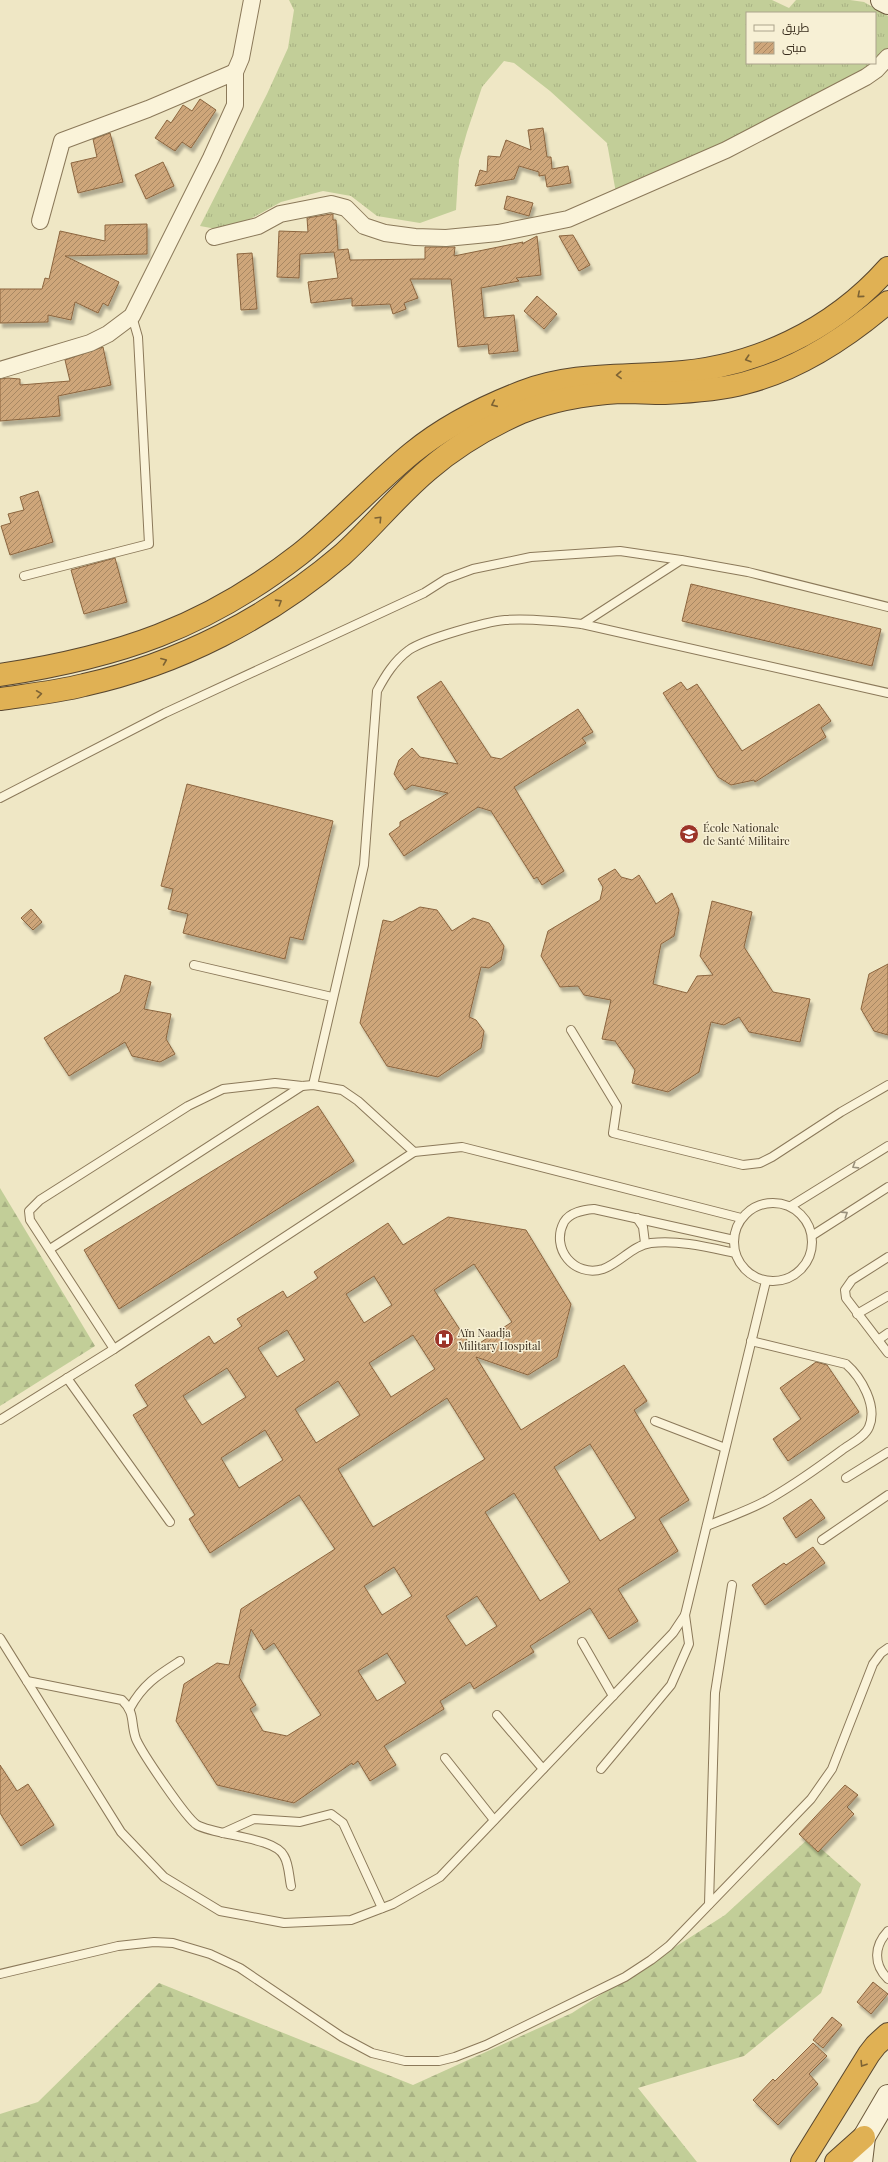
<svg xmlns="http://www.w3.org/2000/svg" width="888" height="2162" font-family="'Playfair Display',Cairo,serif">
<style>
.grass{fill:url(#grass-tufts);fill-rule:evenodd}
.forest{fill:url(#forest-firs)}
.building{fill:url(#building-hatch);stroke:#8b653f;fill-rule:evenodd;filter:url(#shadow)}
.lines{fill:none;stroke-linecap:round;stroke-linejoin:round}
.lane-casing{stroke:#8b795a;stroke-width:10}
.street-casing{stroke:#8b795a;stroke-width:18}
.secondary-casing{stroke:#6d5a3d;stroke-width:24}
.highway-casing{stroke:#59472f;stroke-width:24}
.lane{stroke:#faf3d9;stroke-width:8}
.street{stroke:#faf3d9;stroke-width:16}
.secondary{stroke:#faf3d9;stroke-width:22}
.highway{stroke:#e0b154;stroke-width:22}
.oneway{stroke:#7d6334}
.oneway2{stroke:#9a917c}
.labels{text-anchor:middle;stroke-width:3;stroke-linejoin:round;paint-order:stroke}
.poi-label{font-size:11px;fill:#3b2f1f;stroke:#f7f0d5;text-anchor:start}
</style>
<defs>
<pattern id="grass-tufts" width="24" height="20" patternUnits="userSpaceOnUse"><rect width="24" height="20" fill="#c2ce98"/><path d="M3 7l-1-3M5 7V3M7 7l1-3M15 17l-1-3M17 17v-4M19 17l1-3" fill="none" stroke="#a8b183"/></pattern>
<pattern id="forest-firs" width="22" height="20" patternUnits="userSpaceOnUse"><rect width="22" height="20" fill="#c2ce98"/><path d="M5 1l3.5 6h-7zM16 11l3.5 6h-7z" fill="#a8b183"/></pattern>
<pattern id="building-hatch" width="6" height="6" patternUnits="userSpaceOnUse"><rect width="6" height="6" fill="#cea67a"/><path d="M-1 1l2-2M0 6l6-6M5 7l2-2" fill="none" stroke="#a88863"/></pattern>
<filter id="shadow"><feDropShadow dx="2.5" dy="4.5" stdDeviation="1" flood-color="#0004"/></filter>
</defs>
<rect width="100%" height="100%" fill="#efe7c5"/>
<path class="grass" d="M289,0H772L789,8L796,0H850L864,2L888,16V62L833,92L616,193L607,143L550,91L514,63L504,61L482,87L467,132L459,160L456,210L420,223L377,216L351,196L323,191L281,202L252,218L222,230L200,226L267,94L288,48L294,10ZM747,13H875V63H747Z"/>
<g class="forest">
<polygon points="0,1188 95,1346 0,1406"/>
<polygon points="809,1838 861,1884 821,1993 744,2056 638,2088 697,2162 0,2162 0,2114 38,2102 159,1983 413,2085 572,2013 725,1915"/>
</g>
<g class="building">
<polygon points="200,99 216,110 191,148 182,142 175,151 155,138 167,120 171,123 183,105 192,111"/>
<polygon points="543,128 547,157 551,157 552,169 568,166 571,183 547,187 545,175 539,176 539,172 519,166 514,179 475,186 480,170 487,172 488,156 500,157 506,140 531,150 528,130"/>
<polygon points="110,133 123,182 78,193 71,163 97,157 93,139"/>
<polygon points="163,162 174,186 146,199 135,175"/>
<polygon points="507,196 533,203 529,216 504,209"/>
<polygon points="331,214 333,214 333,220 336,220 338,250 348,249 350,260 425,259 425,247 455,247 454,256 523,242 522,244 537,236 541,275 516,278 519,281 481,288 484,318 514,315 518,351 489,354 488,344 458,347 451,279 410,279 418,298 404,303 406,309 393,314 390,304 352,306 352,298 311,303 308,282 338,278 334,252 300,254 299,278 277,277 279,231 308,232 307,218"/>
<polygon points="147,224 147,254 65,256 119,282 108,306 103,303 98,313 75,302 71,320 48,315 48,322 0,323 0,289 42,289 45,278 49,279 60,231 105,241 105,225"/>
<polygon points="573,235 590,265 579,271 559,236"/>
<polygon points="252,253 257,309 241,310 237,254"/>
<polygon points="537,296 557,314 544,329 524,311"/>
<polygon points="103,347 111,385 58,396 60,416 0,421 0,379 8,378 20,379 20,385 70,381 65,360"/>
<polygon points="38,491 53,542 10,555 1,526 11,523 8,514 24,510 20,497"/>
<polygon points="115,558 127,602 84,614 71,570"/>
<polygon points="691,584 881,629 872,666 682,621"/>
<polygon points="441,681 491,757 501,759 578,709 593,732 582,738 586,743 514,787 564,871 542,885 537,877 534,879 491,811 478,807 404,856 389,834 400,826 400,822 448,793 412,785 405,790 394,774 399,760 412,748 420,757 458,764 417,697"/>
<polygon points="681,682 687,690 697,684 742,751 819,704 831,721 821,728 826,737 755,782 754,780 731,785 718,777 663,693"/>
<polygon points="187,784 333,821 303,940 290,937 285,959 183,933 188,914 168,909 173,889 161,886"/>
<polygon points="615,869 621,877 632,880 639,875 656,904 672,893 679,910 674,936 661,944 653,984 687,993 697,976 713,975 700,956 712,901 752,912 744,947 773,992 810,999 800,1042 749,1032 739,1017 724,1025 711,1022 699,1072 668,1092 632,1083 635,1070 615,1041 602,1039 611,1000 584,995 578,986 560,987 541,956 548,931 600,900 603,887 598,879"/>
<polygon points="420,907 437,910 452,931 473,918 489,923 504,946 501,960 489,968 481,967 469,1017 476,1020 484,1031 481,1048 438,1077 387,1066 360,1023 383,920 392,922"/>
<polygon points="31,909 42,922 33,930 21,918"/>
<polygon points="888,964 888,1035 874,1031 861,1009 869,974"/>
<polygon points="125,975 151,982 144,1009 171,1014 166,1039 175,1054 160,1062 132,1056 125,1042 69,1076 44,1038 120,992"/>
<polygon points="318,1106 354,1161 119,1309 84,1250"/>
<path d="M448,1217L526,1230L571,1304L557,1357L528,1375L476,1357L521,1430L624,1365L647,1401L634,1410L689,1500L659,1519L678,1551L618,1589L638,1621L609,1639L590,1608L530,1646L534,1652L474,1689L470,1682L440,1701L444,1709L384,1746L396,1765L370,1781L358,1761L353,1765L352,1763L294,1803L217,1785L176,1721L184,1684L217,1663L229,1665L241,1609L335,1549L299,1495L210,1553L189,1519L195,1515L133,1415L148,1406L135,1385L209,1336L214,1344L242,1326L237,1319L283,1291L287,1298L318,1278L314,1272L388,1223L403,1245ZM474,1264L512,1322L472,1348L434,1290ZM374,1276L392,1305L364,1323L346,1294ZM287,1330L305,1360L277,1377L258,1348ZM413,1335L435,1369L391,1397L369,1363ZM227,1368L246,1397L202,1425L183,1396ZM338,1381L360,1415L316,1443L295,1409ZM447,1398L485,1459L373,1527L338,1469ZM265,1430L283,1460L239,1488L221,1458ZM590,1444L636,1518L600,1541L554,1467ZM514,1493L570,1582L540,1601L485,1512ZM394,1567L412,1596L382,1615L364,1586ZM477,1596L497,1626L466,1646L446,1616ZM251,1629L264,1650L274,1643L321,1715L287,1736L263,1731L250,1709L256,1705L239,1677ZM387,1653L406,1683L377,1701L358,1671Z"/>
<polygon points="816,1362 827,1365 859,1412 788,1461 773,1439 801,1419 780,1388"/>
<polygon points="811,1499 825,1518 796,1538 783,1518"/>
<polygon points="813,1547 825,1563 765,1605 752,1585 784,1563 786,1565"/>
<polygon points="0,1765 17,1791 28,1784 54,1825 21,1846 0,1813"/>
<polygon points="845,1785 858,1795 847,1807 854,1814 818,1852 799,1834"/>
<polygon points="873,1982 888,1994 871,2014 857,2002"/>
<polygon points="832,2017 842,2025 823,2048 813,2040"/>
<polygon points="813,2043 827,2056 809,2074 818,2084 778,2125 753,2100 773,2079 775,2081"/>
</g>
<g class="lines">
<g class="lane-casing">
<g id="lane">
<polyline points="24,576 149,544 138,337 132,316"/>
<polyline points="582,624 681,560 748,572 888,607"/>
<polyline points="0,798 165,713 424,593 446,579 473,569 531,557 620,551 681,560"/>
<polyline points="194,965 332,997"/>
<polyline points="571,1030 617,1106 613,1133 743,1165 760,1163 772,1157 841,1112 888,1085"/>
<path d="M313,1085L364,865L377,691C385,676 394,661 409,650C425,639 485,622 505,620C530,618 557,621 582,624L888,693"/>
<circle cx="773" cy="1242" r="39"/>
<polyline points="791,1206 888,1146"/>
<polyline points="637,1218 643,1227 645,1243"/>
<polyline points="813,1235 888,1187"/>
<path d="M734,1240L594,1209C583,1210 570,1212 564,1222C550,1248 574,1278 603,1269C620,1263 633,1245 651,1243C680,1240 707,1247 735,1253"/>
<polyline points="50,1249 302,1086"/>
<polyline points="888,1257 852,1280 845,1290 846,1298 888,1353"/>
<polyline points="857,1314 888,1296"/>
<polyline points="878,1340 888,1333"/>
<polyline points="114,1349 30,1220 29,1211 40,1200 188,1106 223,1089 275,1083 302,1086 313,1085 342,1090 358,1101 414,1152"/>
<polyline points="67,1378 170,1522"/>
<polyline points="0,1420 114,1349 414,1152 462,1147 741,1218"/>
<polyline points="655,1421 725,1448"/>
<polyline points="846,1478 888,1452"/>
<path d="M707,1526C728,1517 751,1510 771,1498C795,1484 819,1467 842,1450C850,1444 865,1437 869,1427C878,1406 861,1377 846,1364L751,1341"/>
<polyline points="822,1540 888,1495"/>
<polyline points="0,1638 121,1832 164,1877 220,1911 284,1923 351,1920 393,1904 440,1877 673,1633 685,1615 766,1281"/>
<polyline points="582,1642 613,1696"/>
<path d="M27,1681L122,1700C136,1714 130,1722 136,1739C142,1753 186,1818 197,1825C217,1836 275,1837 284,1856C289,1864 289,1877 291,1886"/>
<path d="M130,1708C143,1684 158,1675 180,1661"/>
<polyline points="497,1715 543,1769"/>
<polyline points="445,1758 494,1820"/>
<polyline points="601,1769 671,1685 689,1644 685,1615"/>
<polyline points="223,1833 254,1819 300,1822 331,1814 343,1823 382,1908"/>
<polyline points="709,1904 715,1693 732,1585"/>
<path d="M888,1931C874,1946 873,1964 888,1979"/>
<polyline points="0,1974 118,1946 154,1942 173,1943 210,1954 240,1968 342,2037 372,2053 405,2061 439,2061 455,2057 486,2045 625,1977 651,1960 669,1946 811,1799 832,1769 873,1664 881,1653 888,1648"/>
</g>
</g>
<g class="street-casing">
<g id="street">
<polyline points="40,221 62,141 148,109 235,72"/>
<polyline points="214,237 258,226 280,214 331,204 346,208 364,226 385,233 415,237 446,238 498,233 568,219 726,150 866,77 876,70 888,57"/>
<polyline points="0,370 90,343 108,334 132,316 211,158 235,105 235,72 241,58 252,0"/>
</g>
</g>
<g class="secondary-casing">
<g id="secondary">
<polyline points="882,0 888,3"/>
<polyline points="861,2162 864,2137 888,2096"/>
</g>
</g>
<g class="highway-casing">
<g id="highway">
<path d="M0,675C118,657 205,628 300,554C340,522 373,485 412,453C445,426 483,407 522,392C571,373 620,377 671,373C754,368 833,330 888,268"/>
<path d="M0,699C28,695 57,692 84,685C179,664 268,618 342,555C372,528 397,496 428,470C456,446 488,427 522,412C552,400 588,394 620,392C635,392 650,393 665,393C688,392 723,389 745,383C799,369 846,338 888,302"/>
<polyline points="802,2162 869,2054 876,2045 888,2034"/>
<polyline points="836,2162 864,2137"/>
</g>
</g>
<use href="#lane" class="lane"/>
<use href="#street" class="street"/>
<use href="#secondary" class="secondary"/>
<use href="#highway" class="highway"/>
</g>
<defs><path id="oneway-chevron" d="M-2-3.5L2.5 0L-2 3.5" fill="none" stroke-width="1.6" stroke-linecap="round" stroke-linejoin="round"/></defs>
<g class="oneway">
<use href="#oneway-chevron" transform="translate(860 295) rotate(139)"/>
<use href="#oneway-chevron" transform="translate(748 359) rotate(162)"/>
<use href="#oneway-chevron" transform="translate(619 375) rotate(178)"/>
<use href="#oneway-chevron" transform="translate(494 404) rotate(156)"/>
<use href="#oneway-chevron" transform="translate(379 519) rotate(-46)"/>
<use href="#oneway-chevron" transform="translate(279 602) rotate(-32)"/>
<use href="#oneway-chevron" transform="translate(164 661) rotate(-22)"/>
<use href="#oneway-chevron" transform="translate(39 694) rotate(-8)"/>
<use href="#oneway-chevron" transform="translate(863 2064) rotate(122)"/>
</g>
<g class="oneway2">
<use href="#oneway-chevron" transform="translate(855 1166) rotate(148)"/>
<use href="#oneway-chevron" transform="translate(845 1214) rotate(-33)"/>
</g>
<defs>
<g id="university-disc" transform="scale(1)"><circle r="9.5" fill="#9c3429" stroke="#f7f0d5"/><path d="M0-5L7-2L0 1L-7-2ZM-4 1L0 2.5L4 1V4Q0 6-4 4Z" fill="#fff"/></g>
<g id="hospital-disc" transform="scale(1)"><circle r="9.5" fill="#9c3429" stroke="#f7f0d5"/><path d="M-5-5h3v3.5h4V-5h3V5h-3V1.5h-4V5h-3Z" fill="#fff"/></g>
</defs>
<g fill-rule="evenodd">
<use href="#university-disc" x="689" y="834"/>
<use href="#hospital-disc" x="444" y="1339"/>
</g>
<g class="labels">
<g class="poi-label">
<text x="703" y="832">École Nationale<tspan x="703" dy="13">de Santé Militaire</tspan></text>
<text x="458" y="1337">Aïn Naadja<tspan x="458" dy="13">Military Hospital</tspan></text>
</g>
</g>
<rect x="746" y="12" width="130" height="52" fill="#f7f0d5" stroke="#aca38c"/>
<rect x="754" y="25" width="20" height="6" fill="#faf3d9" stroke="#aca38c"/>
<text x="782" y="32" font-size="12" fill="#3b2f1f">طريق</text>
<rect x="754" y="42" width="20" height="12" fill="url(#building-hatch)" stroke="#aca38c"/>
<text x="782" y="52" font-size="12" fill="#3b2f1f">مبنى</text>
</svg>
